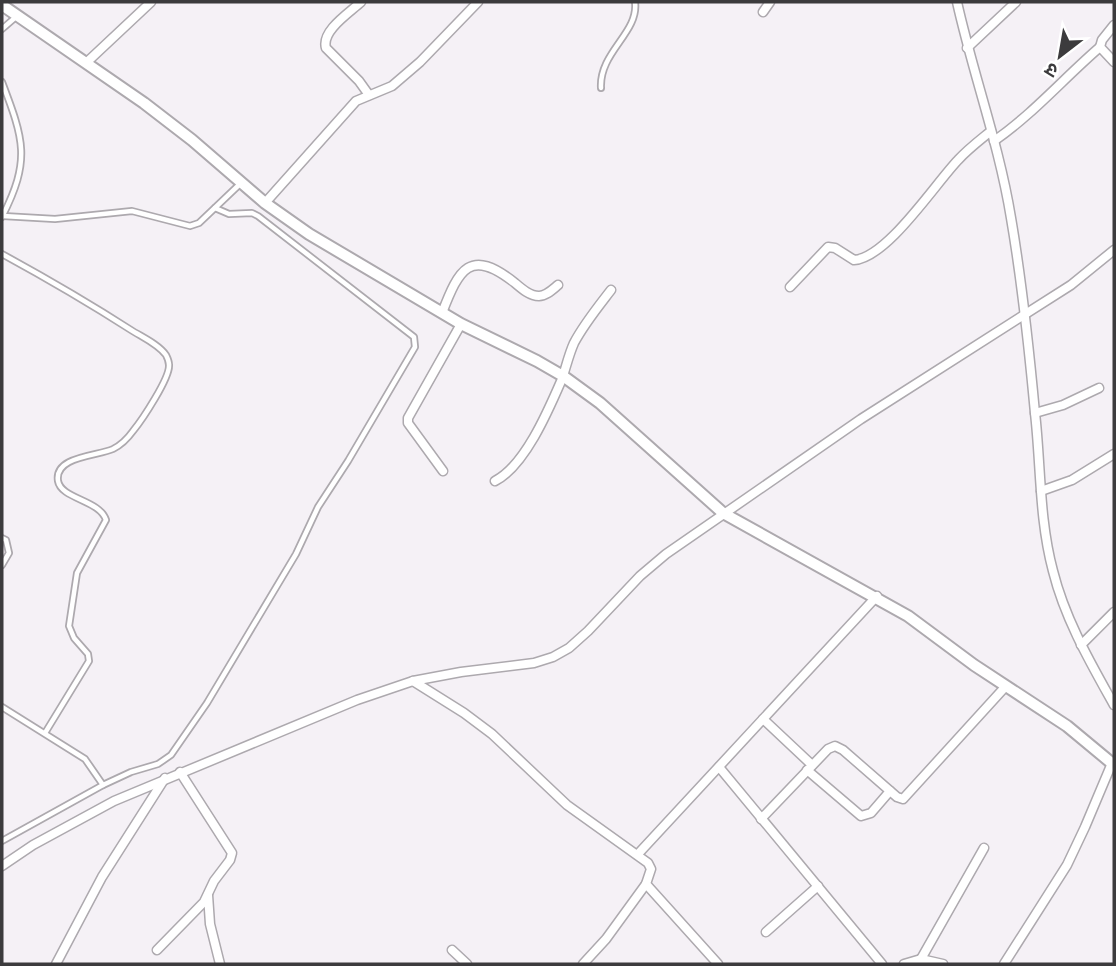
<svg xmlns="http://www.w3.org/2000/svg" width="1116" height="966" font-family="Barlow,'Noto Sans Devanagari',sans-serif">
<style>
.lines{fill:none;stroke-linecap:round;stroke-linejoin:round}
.service-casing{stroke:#ada9ae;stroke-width:8}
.minor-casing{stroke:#ada9ae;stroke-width:11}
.tertiary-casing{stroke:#ada9ae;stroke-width:14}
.service{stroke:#fff;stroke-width:4.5}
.minor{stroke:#fff;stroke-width:8}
.tertiary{stroke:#fff;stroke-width:10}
</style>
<rect width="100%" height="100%" fill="#f5f1f6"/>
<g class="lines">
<g class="service-casing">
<g id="service">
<polyline points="2,29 17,16"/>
<path d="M2,82C24,140 31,160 2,217"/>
<path d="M601,88C599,52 639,33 635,2"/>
<polyline points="3,216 55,219 132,211 190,226 199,223 241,183"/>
<path d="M2,254C46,278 89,303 131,330C142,337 158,344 166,355C167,357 169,363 169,365C170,378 142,420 133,431C128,438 121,445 113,449C98,456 54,456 58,481C61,499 100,500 106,520L77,573L69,626L74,638L88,654L89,661L45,733"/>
<polyline points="2,538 6,540 9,553 2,565"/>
<polyline points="2,707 85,759 103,785"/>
<polyline points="2,841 103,785 131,772 158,764 171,755 207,703 296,554 318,507 348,461 415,347 414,337 258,216 252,213 229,214 215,208"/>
</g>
</g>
<g class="minor-casing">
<g id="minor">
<path d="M361,2C349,13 321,31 326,48L359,81L369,95"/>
<path d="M957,2C973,74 999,144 1011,218C1022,282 1029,348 1035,413C1041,465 1039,519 1053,571C1065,619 1090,662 1114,705"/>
<polyline points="763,12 770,2"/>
<polyline points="1114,25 1102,40 1100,47 1114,62"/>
<polyline points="967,48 1016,2"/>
<polyline points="86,63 151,2"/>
<path d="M994,141C1033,114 1064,78 1100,47"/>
<polyline points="265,203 356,101 392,86 420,62 478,2"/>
<path d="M790,287L828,247L835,248L854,260C887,258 935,184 958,160C968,149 980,140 991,131"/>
<path d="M442,313C459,269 470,247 515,283C522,289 530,296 539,296C546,296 552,290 558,285"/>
<polyline points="1035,413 1063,405 1099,388"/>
<polyline points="443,471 408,423 408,418 461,324"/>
<path d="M495,481C525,466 549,409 562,379C566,367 569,354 574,343C584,324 598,307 611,290"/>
<polyline points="1041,491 1072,480 1114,454"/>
<polyline points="1081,645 1114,612"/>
<polyline points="413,681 464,713 492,734 567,805 648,863 651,869 646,884 718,964"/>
<polyline points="763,719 812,765"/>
<polyline points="719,767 882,964"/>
<polyline points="807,770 861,816 871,813 890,791"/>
<polyline points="761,819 828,749 835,746 843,750 897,797 903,799 1006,686"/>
<polyline points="638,854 877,596"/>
<polyline points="2,866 33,845 114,801 357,700 413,681 461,672 534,663 553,657 569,648 588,631 640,576 666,554 861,419 1071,285 1114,250"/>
<polyline points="208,895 210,924 220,964"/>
<polyline points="766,932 818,886"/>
<polyline points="157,950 204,902 214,881 230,860 232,853 180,772"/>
<polyline points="452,950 467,964"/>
<polyline points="921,959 984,848"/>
<polyline points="56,964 102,877 165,778"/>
<polyline points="583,964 606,939 646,884"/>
<polyline points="904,964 921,959 943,964"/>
<polyline points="1004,964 1067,865 1085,827 1112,763"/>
</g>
</g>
<g class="tertiary-casing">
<polyline id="tertiary" points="2,5 144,103 192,140 265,203 309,234 461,324 537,361 563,376 600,403 723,513 908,616 974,665 1067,726 1114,765"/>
</g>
<use href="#service" class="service"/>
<use href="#minor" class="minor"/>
<use href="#tertiary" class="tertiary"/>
</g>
<rect width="1116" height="966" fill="none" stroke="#3c3b3d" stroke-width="7"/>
<g transform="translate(1060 56) rotate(211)" stroke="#ffffff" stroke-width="5" paint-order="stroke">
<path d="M0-5L12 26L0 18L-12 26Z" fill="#3c3b3d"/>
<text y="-10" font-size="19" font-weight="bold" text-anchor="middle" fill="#3c3b3d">उ</text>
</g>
</svg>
